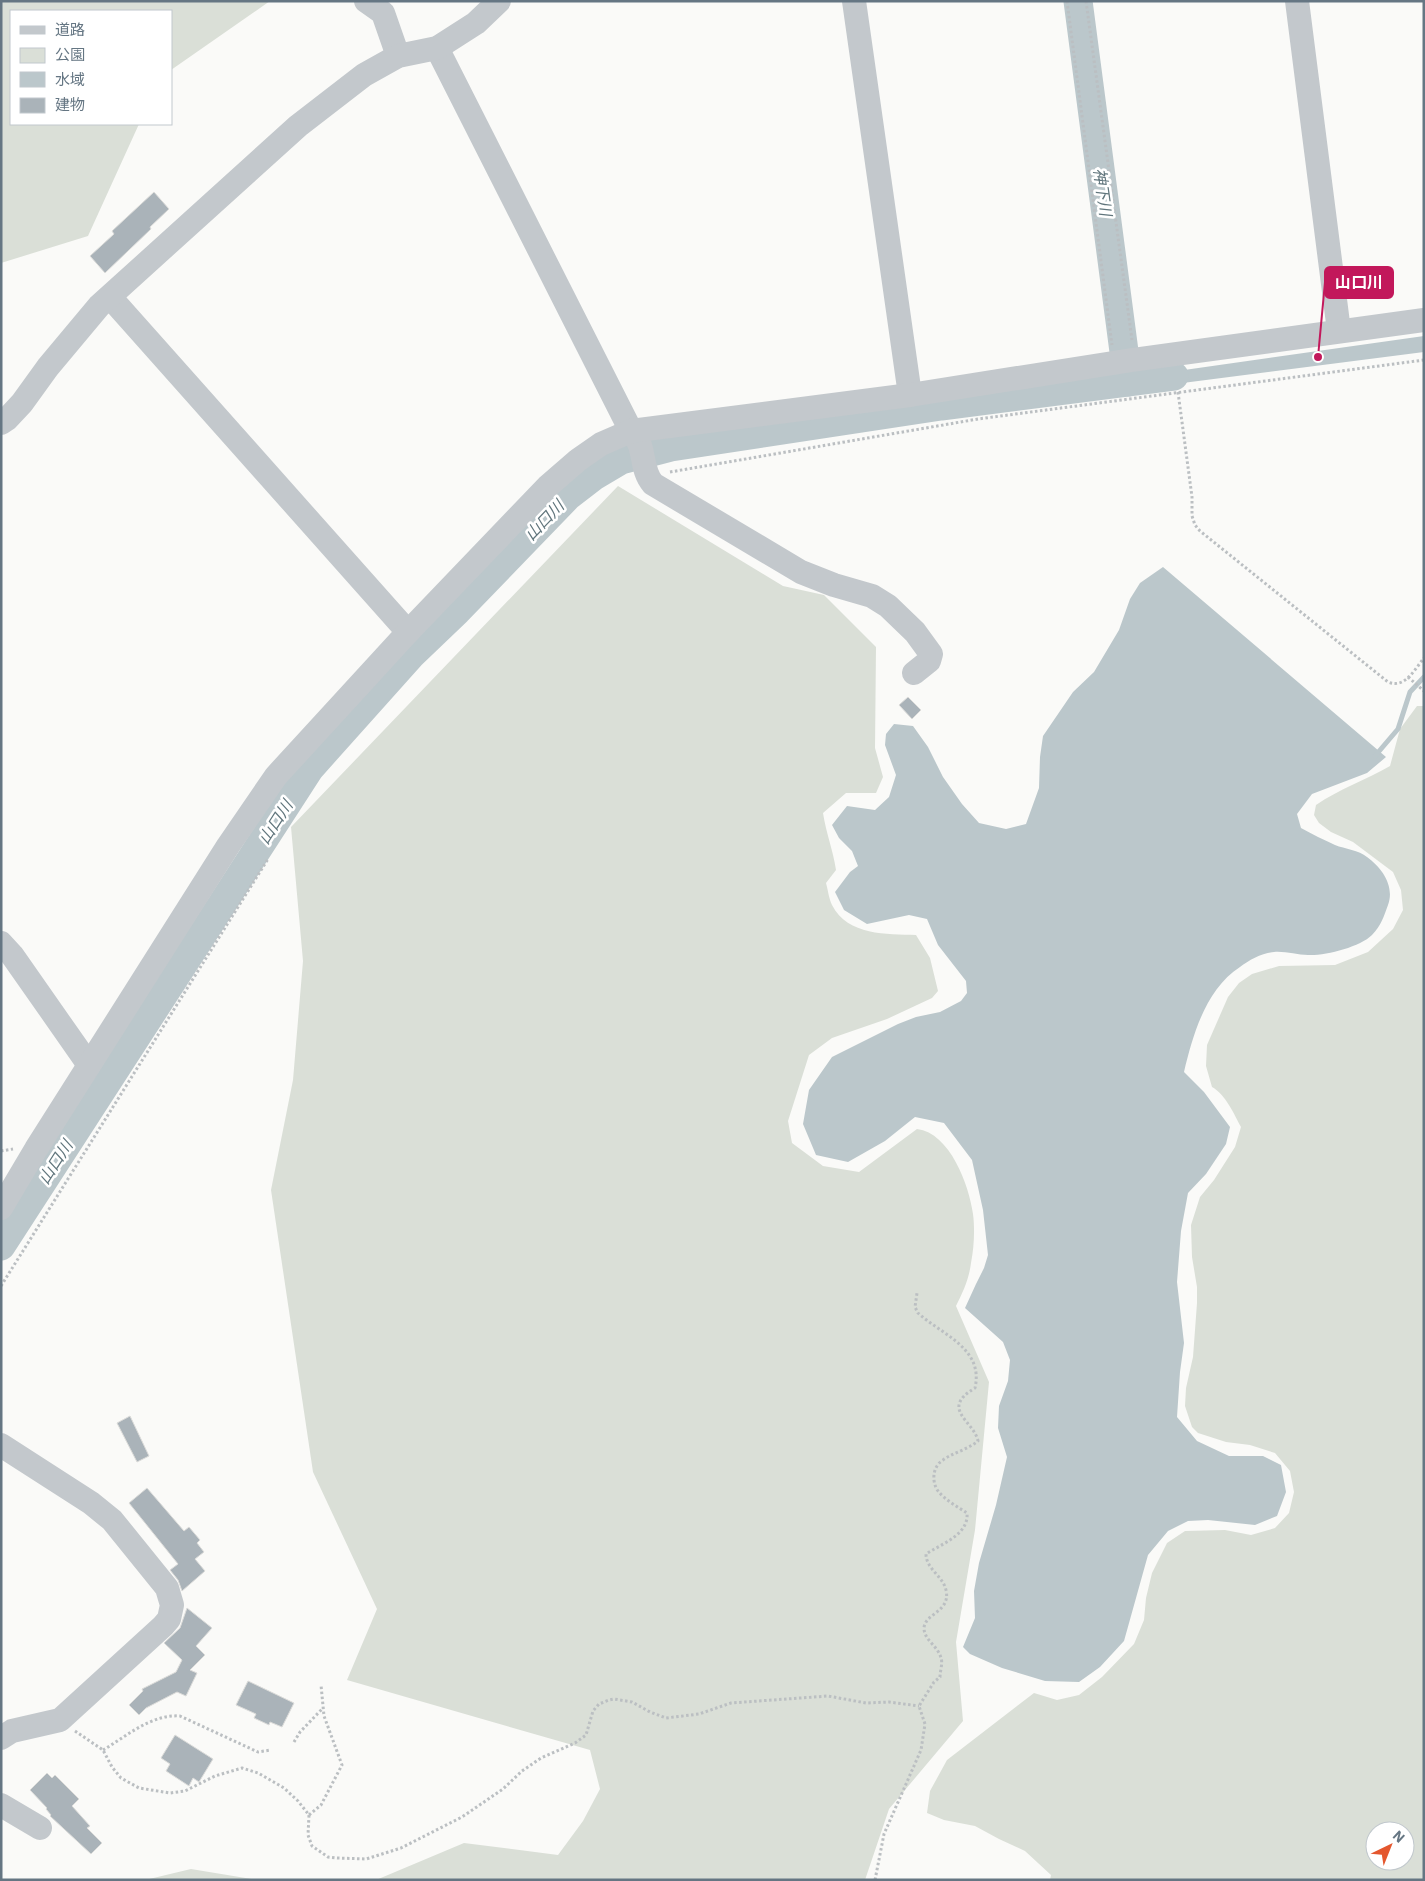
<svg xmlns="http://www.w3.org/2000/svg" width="1425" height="1881" font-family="'IBM Plex Sans','Noto Sans JP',sans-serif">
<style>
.green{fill:#dadfd7;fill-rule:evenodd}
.water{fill:#bbc7cb}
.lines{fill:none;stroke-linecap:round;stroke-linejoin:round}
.stream{stroke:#bbc7cb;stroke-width:5}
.river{stroke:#bbc7cb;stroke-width:29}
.building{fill:#aab3b9;stroke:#dcdcda}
.path{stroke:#bbbfc2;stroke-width:3;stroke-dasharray:2.5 2.5;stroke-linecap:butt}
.minor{stroke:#c3c8cc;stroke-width:24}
.labels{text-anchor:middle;stroke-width:5;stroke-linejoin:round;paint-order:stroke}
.water-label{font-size:16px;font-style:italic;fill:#60757c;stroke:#fff}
.leader{fill:none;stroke:#c2185b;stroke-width:2}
.callout-dot{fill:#c2185b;stroke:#fff;stroke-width:2}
.callout{fill:#c2185b;stroke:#c2185b;stroke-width:2}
.callout-label{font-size:16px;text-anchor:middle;font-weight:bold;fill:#fff}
</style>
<rect width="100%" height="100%" fill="#fafaf8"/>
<g class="green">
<polygon points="1,1 270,1 171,70 171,11 11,11 11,124 139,124 88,236 1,263"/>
<path d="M618,486L783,586L824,595L876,647L875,748L883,777L876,793H846L823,813C826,833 833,850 836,870L826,883C828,890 829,899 832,905C848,936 887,934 916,935L930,958L938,991L932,998L887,1019L832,1038L809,1055L788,1121L792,1143L823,1166L859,1172L917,1129C950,1133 969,1185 973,1214C975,1229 974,1248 971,1263C969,1279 963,1292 956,1306L989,1382L975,1530L956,1642L963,1721L889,1809L865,1880H376L464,1843L558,1855L583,1821L600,1789L590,1750L347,1680L377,1609L313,1472L271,1190L293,1080L303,961L291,827Z"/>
<path d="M1417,706H1424V1880H1050L1051,1875L1025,1851L999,1839L975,1826L944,1820L927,1813L930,1791L947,1760L1034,1693L1057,1700L1079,1695L1102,1677L1134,1644L1144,1620L1146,1598L1152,1573L1167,1543L1185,1531L1225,1530L1251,1535L1275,1528L1289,1513L1294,1492L1290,1471L1275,1453L1250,1445L1226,1442L1198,1433L1192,1427L1185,1406L1186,1388L1193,1357L1197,1303V1287L1192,1257L1191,1225L1200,1197L1214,1180L1235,1147L1241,1127C1234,1114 1226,1095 1212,1087L1206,1066L1207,1045L1228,997L1239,983L1252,974L1279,966L1335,965L1368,952L1393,929L1403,910L1401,890L1393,872L1353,842L1331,832L1319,823L1314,815L1316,805C1339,789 1366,780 1390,766L1400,729ZM1375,1831H1405V1861H1375Z"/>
<polygon points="191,1869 257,1880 145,1880"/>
</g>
<g class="water">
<polygon points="1424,336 1424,352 1136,389 1135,377"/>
<path d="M1163,567L1386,757L1367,773L1312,794L1297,814L1301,828C1312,834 1324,840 1335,845C1345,849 1359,850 1367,857C1382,868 1395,886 1388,905C1384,916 1381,926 1372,935C1360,947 1325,956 1308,955C1297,955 1285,951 1274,952C1262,953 1249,960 1240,967C1206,989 1193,1034 1184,1072L1204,1092L1230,1127L1226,1144L1206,1174L1188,1193L1181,1231L1177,1282L1184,1343L1180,1372L1177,1417L1197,1441L1229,1456H1263L1281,1465L1286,1492L1277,1516L1255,1525L1208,1520L1188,1521L1168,1531L1148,1555L1124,1641L1100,1667L1079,1682L1045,1681L1002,1668L970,1654L963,1647L975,1618L974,1591L979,1563L996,1505L1007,1457L998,1428L999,1406L1008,1381L1010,1360L1003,1342L965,1308L976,1284L984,1268L988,1255L983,1210L972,1160L944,1123L915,1117L885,1141L848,1162L816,1155L803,1124L809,1090L832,1057L898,1024L916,1017L940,1012L961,1001L967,993L966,981L938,945L927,919L909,915L867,924L844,910L835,892L850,872L858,866L852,851L839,838L832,825L847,806L875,810L889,797L896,775L885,745L886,734L894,724L913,726L928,747L943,777L962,804L979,823L1006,829L1026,824L1039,788L1040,757L1043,736L1073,692L1094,672L1119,630L1130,599L1140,583Z"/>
</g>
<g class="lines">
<polyline class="stream" points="1375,756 1398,729 1410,692 1424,677"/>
<g class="river">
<polyline points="1078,1 1128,382"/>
<polyline points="1,1246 310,768 411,655 457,611 568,496 594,476 621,460 671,447 941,406 1174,376"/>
</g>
</g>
<g class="building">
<polygon points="154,192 169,209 150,227 151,229 105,273 90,256 114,234 112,231"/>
<polygon points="908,697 921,710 912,719 899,705"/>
<polygon points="130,1416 149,1456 137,1462 117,1423"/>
<polygon points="147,1488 184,1531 189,1527 200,1540 197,1543 204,1552 195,1559 205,1571 182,1591 178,1580 170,1570 178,1564 129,1503"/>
<polygon points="187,1608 212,1628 196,1646 205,1655 190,1670 197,1673 186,1696 177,1692 146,1708 139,1715 129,1705 143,1691 142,1689 176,1672 182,1660 164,1643 180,1628"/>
<polygon points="248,1681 294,1703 282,1727 270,1722 269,1725 254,1718 256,1714 236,1705"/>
<polygon points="175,1735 213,1759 199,1782 193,1778 189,1786 166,1771 170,1764 161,1758"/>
<polygon points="47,1773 52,1778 55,1775 79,1799 72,1806 90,1826 87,1828 102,1843 91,1854 50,1816 51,1815 46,1809 47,1808 30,1790"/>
</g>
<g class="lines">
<g class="path">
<polyline points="1067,1 1112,345"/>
<polyline points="1086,1 1132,340"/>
<path d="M1178,392L1192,497V516L1195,525L1200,531L1388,682C1405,689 1414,670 1424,658"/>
<polyline points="670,472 978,419 1424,360"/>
<polyline points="1408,677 1424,691"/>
<polyline points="1,1151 13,1149"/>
<polyline points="1,1286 268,859"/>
<polyline points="75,1731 103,1750 112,1767 121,1778 139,1788 170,1793 185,1791 215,1776 242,1768 258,1773 284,1788 298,1801 309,1815 308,1835 312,1846 328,1857 337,1858 366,1859 401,1848 462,1817 503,1789 522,1771 541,1758 575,1743 586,1735 593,1711 599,1704 609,1700 614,1699 632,1702 650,1712 666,1718 699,1714 731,1703 828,1696 866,1703 889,1702 919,1706"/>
<polyline points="294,1742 300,1732 323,1708"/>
<path d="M103,1750C127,1736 151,1714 180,1716L258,1752L271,1750"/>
<polyline points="309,1815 321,1805 342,1765 324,1716 321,1685"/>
<path d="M875,1880L884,1834L921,1750L925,1724L919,1706L934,1682L940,1677C940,1671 943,1663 941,1658C938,1646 924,1640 924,1628C925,1613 951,1612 946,1590C943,1576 926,1569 926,1554C941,1544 969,1535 967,1513C958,1507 945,1500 938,1491C931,1481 933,1466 943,1460C954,1452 967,1450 978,1441C974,1421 939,1409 975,1388C984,1348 942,1335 918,1313L915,1307L917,1293"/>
</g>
<g class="minor">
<polyline points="366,1 383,13 398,56"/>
<polyline points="854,1 910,395"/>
<polyline points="1297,1 1339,331"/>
<path d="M437,48L631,431C647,446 639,468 653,484L801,572L834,585L872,596L888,606L915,632L931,654L929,661L914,673"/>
<polyline points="110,297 408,632"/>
<polyline points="1,423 7,419 22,403 48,367 99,306 298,126 364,75 398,56 437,48 476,23 499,1"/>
<polyline points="1,943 12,955 89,1065"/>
<polyline points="1,1208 36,1149 228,846 276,776 408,632 548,486 578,460 601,444 631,431 910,395 1132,360 1424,320"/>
<polyline points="1,1445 91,1503 112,1520 167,1588 172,1605 169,1619 163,1626 60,1720 12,1731 1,1738"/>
<polyline points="1,1805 40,1828"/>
</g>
</g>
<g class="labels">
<g class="water-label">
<text transform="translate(1103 192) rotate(82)" y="6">神下川</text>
<text transform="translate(544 520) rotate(-46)" y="6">山口川</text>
<text transform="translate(275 822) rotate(-57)" y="6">山口川</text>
<text transform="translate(55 1162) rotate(-57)" y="6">山口川</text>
</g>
</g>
<path class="leader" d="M1318 357L1325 282"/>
<circle class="callout-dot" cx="1318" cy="357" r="5"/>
<rect class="callout" x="1325" y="267" width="68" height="31" rx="5"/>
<g class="callout-label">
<text x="1359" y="288">山口川</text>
</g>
<rect width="1425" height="1881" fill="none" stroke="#657683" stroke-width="5"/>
<rect x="10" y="10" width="162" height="115" fill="#ffffff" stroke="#c1c8cd"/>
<rect x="20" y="26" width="25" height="8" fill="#c3c8cc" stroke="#c1c8cd"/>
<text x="55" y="35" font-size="15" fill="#657683">道路</text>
<rect x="20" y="48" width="25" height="15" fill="#dadfd7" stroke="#c1c8cd"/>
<text x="55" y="60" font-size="15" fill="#657683">公園</text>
<rect x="20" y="72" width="25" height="15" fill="#bbc7cb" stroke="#c1c8cd"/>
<text x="55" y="85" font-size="15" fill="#657683">水域</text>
<rect x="20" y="98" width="25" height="15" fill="#aab3b9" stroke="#c1c8cd"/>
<text x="55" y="110" font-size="15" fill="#657683">建物</text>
<g transform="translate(1390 1846) rotate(43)"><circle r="24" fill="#ffffff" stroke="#c1c8cd"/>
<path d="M0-4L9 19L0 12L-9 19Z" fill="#e4572e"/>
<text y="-8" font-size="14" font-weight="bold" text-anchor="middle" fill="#657683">N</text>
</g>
</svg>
